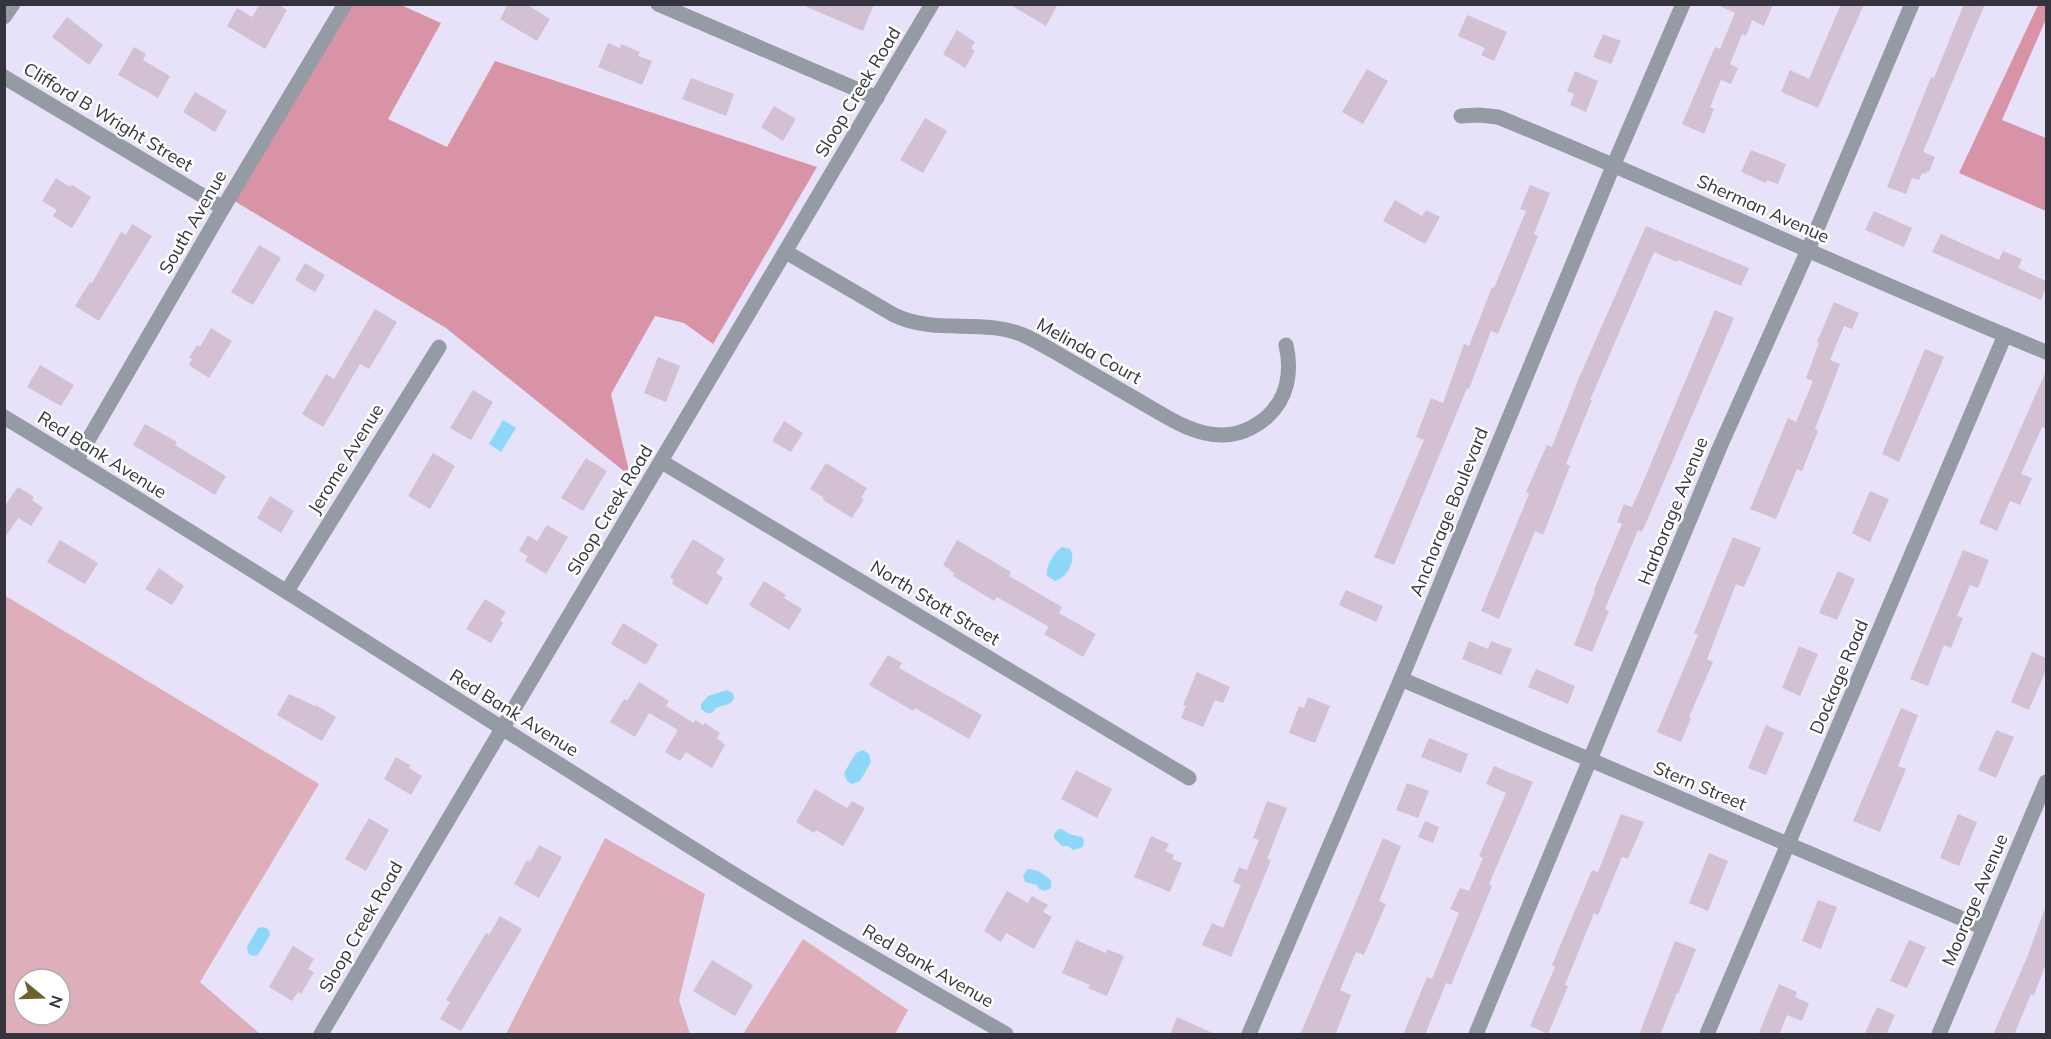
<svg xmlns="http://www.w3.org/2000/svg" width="2051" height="1039" font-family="Mulish,sans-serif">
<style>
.green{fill:#deaebb;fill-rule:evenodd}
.forest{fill:#d993a7}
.water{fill:#8dd8f9}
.building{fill:#d3c0d2}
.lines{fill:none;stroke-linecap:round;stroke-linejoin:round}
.minor{stroke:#959ba4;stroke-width:15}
.tertiary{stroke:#959ba4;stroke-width:15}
.labels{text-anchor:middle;stroke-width:5;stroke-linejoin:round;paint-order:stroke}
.street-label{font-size:18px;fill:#35333d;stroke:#fff}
</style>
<rect width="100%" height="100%" fill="#e7e2fa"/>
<g class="green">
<path d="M4,595L319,784L200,982L260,1034H5ZM24,979H60V1015H24Z"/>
<polygon points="605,838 705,894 679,1000 690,1034 506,1034"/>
<polygon points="803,939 908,1010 895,1034 743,1034"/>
</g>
<g class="forest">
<polygon points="342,4 401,5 441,23 388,119 447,147 495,61 817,167 713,344 684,323 655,316 611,394 630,476 446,328 226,196"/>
<polygon points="2038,5 2046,5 2046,19 2002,120 2046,138 2046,211 1959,173"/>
</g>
<g class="water">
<polygon points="503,420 516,428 501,452 489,444"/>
<path d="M1062,547L1070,549C1077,560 1067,578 1055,581L1047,576C1045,567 1054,552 1062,547Z"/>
<polygon points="727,690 733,693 734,698 731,703 716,708 712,713 707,713 701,709 701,704 708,696"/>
<polygon points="863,750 869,754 871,762 860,781 852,784 847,781 844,773 856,753"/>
<polygon points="1059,829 1062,829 1069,834 1082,837 1084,840 1083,847 1073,850 1068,846 1062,846 1054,838 1054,834"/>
<path d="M1028,869C1036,869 1046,874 1051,881V888L1045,891L1039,889L1037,885L1025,882L1023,876Z"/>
<polygon points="264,927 269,930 270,935 258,955 253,956 248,953 247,947 258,928"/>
</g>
<g class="building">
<polygon points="260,4 278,4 287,10 265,49 227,26 237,8 252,17"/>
<polygon points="508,4 526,4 550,19 537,41 500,19"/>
<polygon points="800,4 874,4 863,31"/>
<polygon points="1009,4 1058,4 1046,26"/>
<polygon points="1715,4 1773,4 1764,26 1752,20 1746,36 1742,34 1730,64 1738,68 1731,84 1721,80 1710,107 1714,109 1704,134 1682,124 1715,47 1720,49 1735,13"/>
<polygon points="1841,4 1864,4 1818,108 1781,92 1790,70 1809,79"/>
<polygon points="1964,4 1985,4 1923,152 1935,157 1929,172 1927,171 1926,174 1922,173 1919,180 1912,178 1906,194 1887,187 1931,77 1934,78"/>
<polygon points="1467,15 1507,32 1494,61 1481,55 1485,48 1458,36"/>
<polygon points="67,17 103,45 89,65 52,37"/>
<polygon points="957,30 975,42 971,48 975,51 965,68 943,54"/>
<polygon points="1603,34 1621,41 1611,64 1593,57"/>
<polygon points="608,43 620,48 621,44 640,52 638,56 652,61 642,85 598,67"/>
<polygon points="134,47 146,54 143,60 170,76 158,98 118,75"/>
<polygon points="1367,69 1388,81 1363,124 1342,112"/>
<polygon points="1575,71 1598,81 1586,112 1570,105 1574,94 1567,91"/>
<polygon points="691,78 734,94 726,116 682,99"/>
<polygon points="195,92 227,111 215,132 183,112"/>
<polygon points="774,106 796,119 783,141 761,127"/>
<polygon points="925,118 947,131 923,173 900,160"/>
<polygon points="1751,150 1786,164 1778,184 1767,180 1766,183 1741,172"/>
<polygon points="56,178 70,187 72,185 91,197 72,228 53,216 57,210 42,201"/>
<polygon points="1530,185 1550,193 1534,234 1538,236 1498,334 1491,331 1469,389 1467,388 1394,565 1374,557 1424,440 1416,437 1431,398 1443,403 1464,344 1469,346 1492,287 1494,288 1526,211 1520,209"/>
<polygon points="1395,200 1422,216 1426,210 1440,217 1425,244 1383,221"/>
<polygon points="1874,211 1912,228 1904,247 1865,230"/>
<polygon points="132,224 152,236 99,321 75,306 90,282 92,283 121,232 126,235"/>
<polygon points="1646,226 1749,268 1741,286 1678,260 1677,262 1654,252 1590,400 1592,400 1566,464 1570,466 1543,535 1535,531 1499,619 1481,611 1529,494 1526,492 1547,445 1552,447 1578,380"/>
<polygon points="1941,234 1999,260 2003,251 2022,259 2018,268 2046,281 2046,287 2041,300 1932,252"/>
<polygon points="259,245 281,258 253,305 231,292"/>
<polygon points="305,263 325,275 315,292 295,280"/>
<polygon points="1834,302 1859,313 1852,329 1844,326 1830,360 1840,364 1815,429 1818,431 1802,471 1797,469 1776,519 1750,509 1788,418 1796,422 1813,381 1806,378 1819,343 1817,342"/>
<polygon points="375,309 397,322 369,369 360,364 323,427 302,414 326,374 334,379"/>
<polygon points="1715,310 1734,318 1642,532 1638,530 1605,609 1609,611 1592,652 1574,645 1595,591 1594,590 1622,524 1617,522 1624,504 1632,507 1641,487"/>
<polygon points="211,328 232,341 209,378 189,365 192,359 189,358 197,345 200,347"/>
<polygon points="1925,349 1944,357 1899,462 1882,454"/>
<polygon points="658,357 680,366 666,402 644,393"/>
<polygon points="40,365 74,385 61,406 27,387"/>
<polygon points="2046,371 2046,429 2042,427 2021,474 2032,478 2020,505 2010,501 1997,531 1979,523"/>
<polygon points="473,390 493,402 471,440 450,428"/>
<polygon points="784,421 803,433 791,452 772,441"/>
<polygon points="145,424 177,442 175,445 226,476 215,495 133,445"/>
<polygon points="433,453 455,466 430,509 408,496"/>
<polygon points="586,458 607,471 583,511 561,498"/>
<polygon points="826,463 867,488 861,498 864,499 852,518 823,500 824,498 810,489"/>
<polygon points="18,487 34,497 32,500 43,508 31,526 18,518 4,539 4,507"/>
<polygon points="1870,491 1889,499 1870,542 1852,533"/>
<polygon points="270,496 294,511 281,533 257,518"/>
<polygon points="547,525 568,537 546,574 525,561 528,556 519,551 528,535 537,541"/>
<polygon points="1733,537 1761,548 1744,587 1736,584 1707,659 1713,662 1689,717 1691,718 1681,742 1657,732 1698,635 1694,633"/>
<polygon points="693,539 725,559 716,573 723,578 707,605 672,584 674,580 670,577"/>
<polygon points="60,540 98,563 85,584 47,562"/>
<polygon points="957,540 1011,572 1009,576 1062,607 1059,613 1096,634 1083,657 1044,634 1049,627 997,597 994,601 953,576 954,573 943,565"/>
<polygon points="1963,550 1989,560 1978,588 1970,585 1957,616 1963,618 1951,648 1944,645 1928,686 1910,679"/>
<polygon points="159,568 184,586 172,605 145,589"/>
<polygon points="1838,571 1855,579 1837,620 1819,613"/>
<polygon points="764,581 786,595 784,598 802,609 789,630 749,605"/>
<polygon points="1346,590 1383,606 1376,622 1339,605"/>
<polygon points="485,599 506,612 500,621 503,623 491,643 466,629"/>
<polygon points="623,623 658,644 646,665 611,644"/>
<polygon points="1469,641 1488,649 1491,641 1512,649 1501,675 1462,659"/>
<polygon points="1799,646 1818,654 1800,696 1782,688"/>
<polygon points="2032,652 2046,658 2046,670 2029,710 2011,702"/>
<polygon points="888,655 902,663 899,668 982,715 969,739 915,708 913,711 869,685"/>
<polygon points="1536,669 1575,686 1568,704 1528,687"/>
<polygon points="1197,672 1230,687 1223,703 1215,700 1203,727 1181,718 1186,706 1183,705"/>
<polygon points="639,682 669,701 666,706 694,723 695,720 703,725 705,723 720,733 717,738 725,745 712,768 686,752 680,761 665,752 678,730 649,713 635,737 610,722 624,699 627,701"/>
<polygon points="289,694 315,706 316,705 336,717 322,741 277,715"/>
<polygon points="1308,697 1330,706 1315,743 1289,733 1299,706 1304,708"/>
<polygon points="1901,708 1918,715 1898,766 1906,769 1880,832 1853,821"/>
<polygon points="1766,725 1784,733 1766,775 1748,768"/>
<polygon points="1996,730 2014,737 1996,778 1978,770"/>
<polygon points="1429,738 1468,754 1461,773 1421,757"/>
<polygon points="396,757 410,765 409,768 422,776 411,795 384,779"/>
<polygon points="1494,766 1533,782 1489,884 1492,886 1451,985 1446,983 1425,1035 1403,1035 1427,977 1432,979 1459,913 1450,909 1460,888 1469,891 1483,858 1479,856 1506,793 1486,784"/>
<polygon points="1076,770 1112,789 1097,818 1061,799"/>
<polygon points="1407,783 1429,791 1418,818 1396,810"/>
<polygon points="815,789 847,808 852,801 865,808 843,846 816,830 814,833 796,822"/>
<polygon points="1267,801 1287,808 1267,859 1271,860 1231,957 1202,945 1212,923 1223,928 1241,885 1233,882 1239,867 1247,870 1259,840 1253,838"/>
<polygon points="1621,814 1644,822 1628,859 1622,857 1598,915 1594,913 1565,985 1568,986 1548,1034 1530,1026 1555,967 1552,965 1592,870 1598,872"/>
<polygon points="1958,814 1977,822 1959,866 1940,858"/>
<polygon points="369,818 389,830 366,871 345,859"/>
<polygon points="1425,821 1439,827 1433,843 1418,837"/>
<polygon points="1151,836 1169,844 1165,851 1174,855 1172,859 1182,863 1170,892 1134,877"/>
<polygon points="1383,838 1401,846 1379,901 1386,904 1364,955 1356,952 1340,990 1351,995 1335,1035 1300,1035"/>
<polygon points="539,845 562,857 539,898 514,884 527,860 530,862"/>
<polygon points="1709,853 1728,861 1708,911 1689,903"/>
<polygon points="1007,891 1028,903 1032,896 1048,905 1043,912 1052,917 1034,949 1006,933 1001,942 984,931"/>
<polygon points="1818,900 1837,907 1821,949 1802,941"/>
<polygon points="2045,908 2046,964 2034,995 2031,994 2014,1035 1993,1035 2028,955"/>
<polygon points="500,916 522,929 461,1031 440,1019 450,1002 446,1000 486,933 489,935"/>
<polygon points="1076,940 1106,953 1107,949 1124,956 1107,996 1088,988 1090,985 1062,973"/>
<polygon points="1909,940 1926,947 1907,988 1890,981"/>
<polygon points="1675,941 1696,949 1678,994 1677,993 1660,1035 1639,1035"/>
<polygon points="293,946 314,959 308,969 314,972 301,994 298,992 292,1001 269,987"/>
<polygon points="712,960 753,985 735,1016 693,991"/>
<polygon points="1779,984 1797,992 1795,997 1809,1003 1802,1021 1787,1015 1779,1035 1758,1035"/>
<polygon points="1877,1007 1895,1015 1886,1035 1864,1035"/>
<polygon points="1177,1017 1217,1035 1170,1035"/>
</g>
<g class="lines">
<g class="minor">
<polyline points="658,4 877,98"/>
<polyline points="4,17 13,4"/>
<polyline points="4,77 223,208"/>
<path d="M1461,116L1479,115L1498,117C1682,192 1862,277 2046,352"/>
<path d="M786,252L894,315C935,335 982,318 1023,335C1039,342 1053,351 1067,359C1094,375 1120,390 1146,405C1170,419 1194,435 1222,435C1239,435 1254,428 1267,417C1288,398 1292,371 1286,345"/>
<path d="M4,417C246,563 482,717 721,866C815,925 911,979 1006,1034"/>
<polyline points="76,461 223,208 345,4"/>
<polyline points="662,462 1189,778"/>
<polyline points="287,591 439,347"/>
<polyline points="1401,679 1984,928"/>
<polyline points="1249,1034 1401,679 1614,164 1683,4"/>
<polyline points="1476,1034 1719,449 1808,250 1912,4"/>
<polyline points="1707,1034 2005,335"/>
<polyline points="1939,1034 2046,782"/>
</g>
<polyline class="tertiary" points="321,1034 932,4"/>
</g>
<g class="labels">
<g class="street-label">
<text transform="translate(858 92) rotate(-59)" y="6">Sloop Creek Road</text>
<text transform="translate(108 117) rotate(31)" y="6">Clifford B Wright Street</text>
<text transform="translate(1763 209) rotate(24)" y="6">Sherman Avenue</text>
<text transform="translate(193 222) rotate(-60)" y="6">South Avenue</text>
<text transform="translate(1089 351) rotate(29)" y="6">Melinda Court</text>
<text transform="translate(102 455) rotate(32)" y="6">Red Bank Avenue</text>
<text transform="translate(346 459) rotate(-58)" y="6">Jerome Avenue</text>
<text transform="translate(610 510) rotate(-59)" y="6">Sloop Creek Road</text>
<text transform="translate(1673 511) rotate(-68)" y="6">Harborage Avenue</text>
<text transform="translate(1449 512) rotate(-68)" y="6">Anchorage Boulevard</text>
<text transform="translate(935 603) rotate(31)" y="6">North Stott Street</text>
<text transform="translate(1839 677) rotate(-67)" y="6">Dockage Road</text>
<text transform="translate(514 713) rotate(32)" y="6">Red Bank Avenue</text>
<text transform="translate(1700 786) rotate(23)" y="6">Stern Street</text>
<text transform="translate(1975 900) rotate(-67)" y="6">Moorage Avenue</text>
<text transform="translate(361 927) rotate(-60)" y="6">Sloop Creek Road</text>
<text transform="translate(928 966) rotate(30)" y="6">Red Bank Avenue</text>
</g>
</g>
<rect width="2051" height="1039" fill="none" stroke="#35333d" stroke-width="12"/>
<g transform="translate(42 997) rotate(109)"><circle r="28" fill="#ffffff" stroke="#aeadb1" stroke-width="1.5"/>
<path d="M0-4.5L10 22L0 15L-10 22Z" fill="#69612e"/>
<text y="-9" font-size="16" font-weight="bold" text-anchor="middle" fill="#35333d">N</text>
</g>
</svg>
